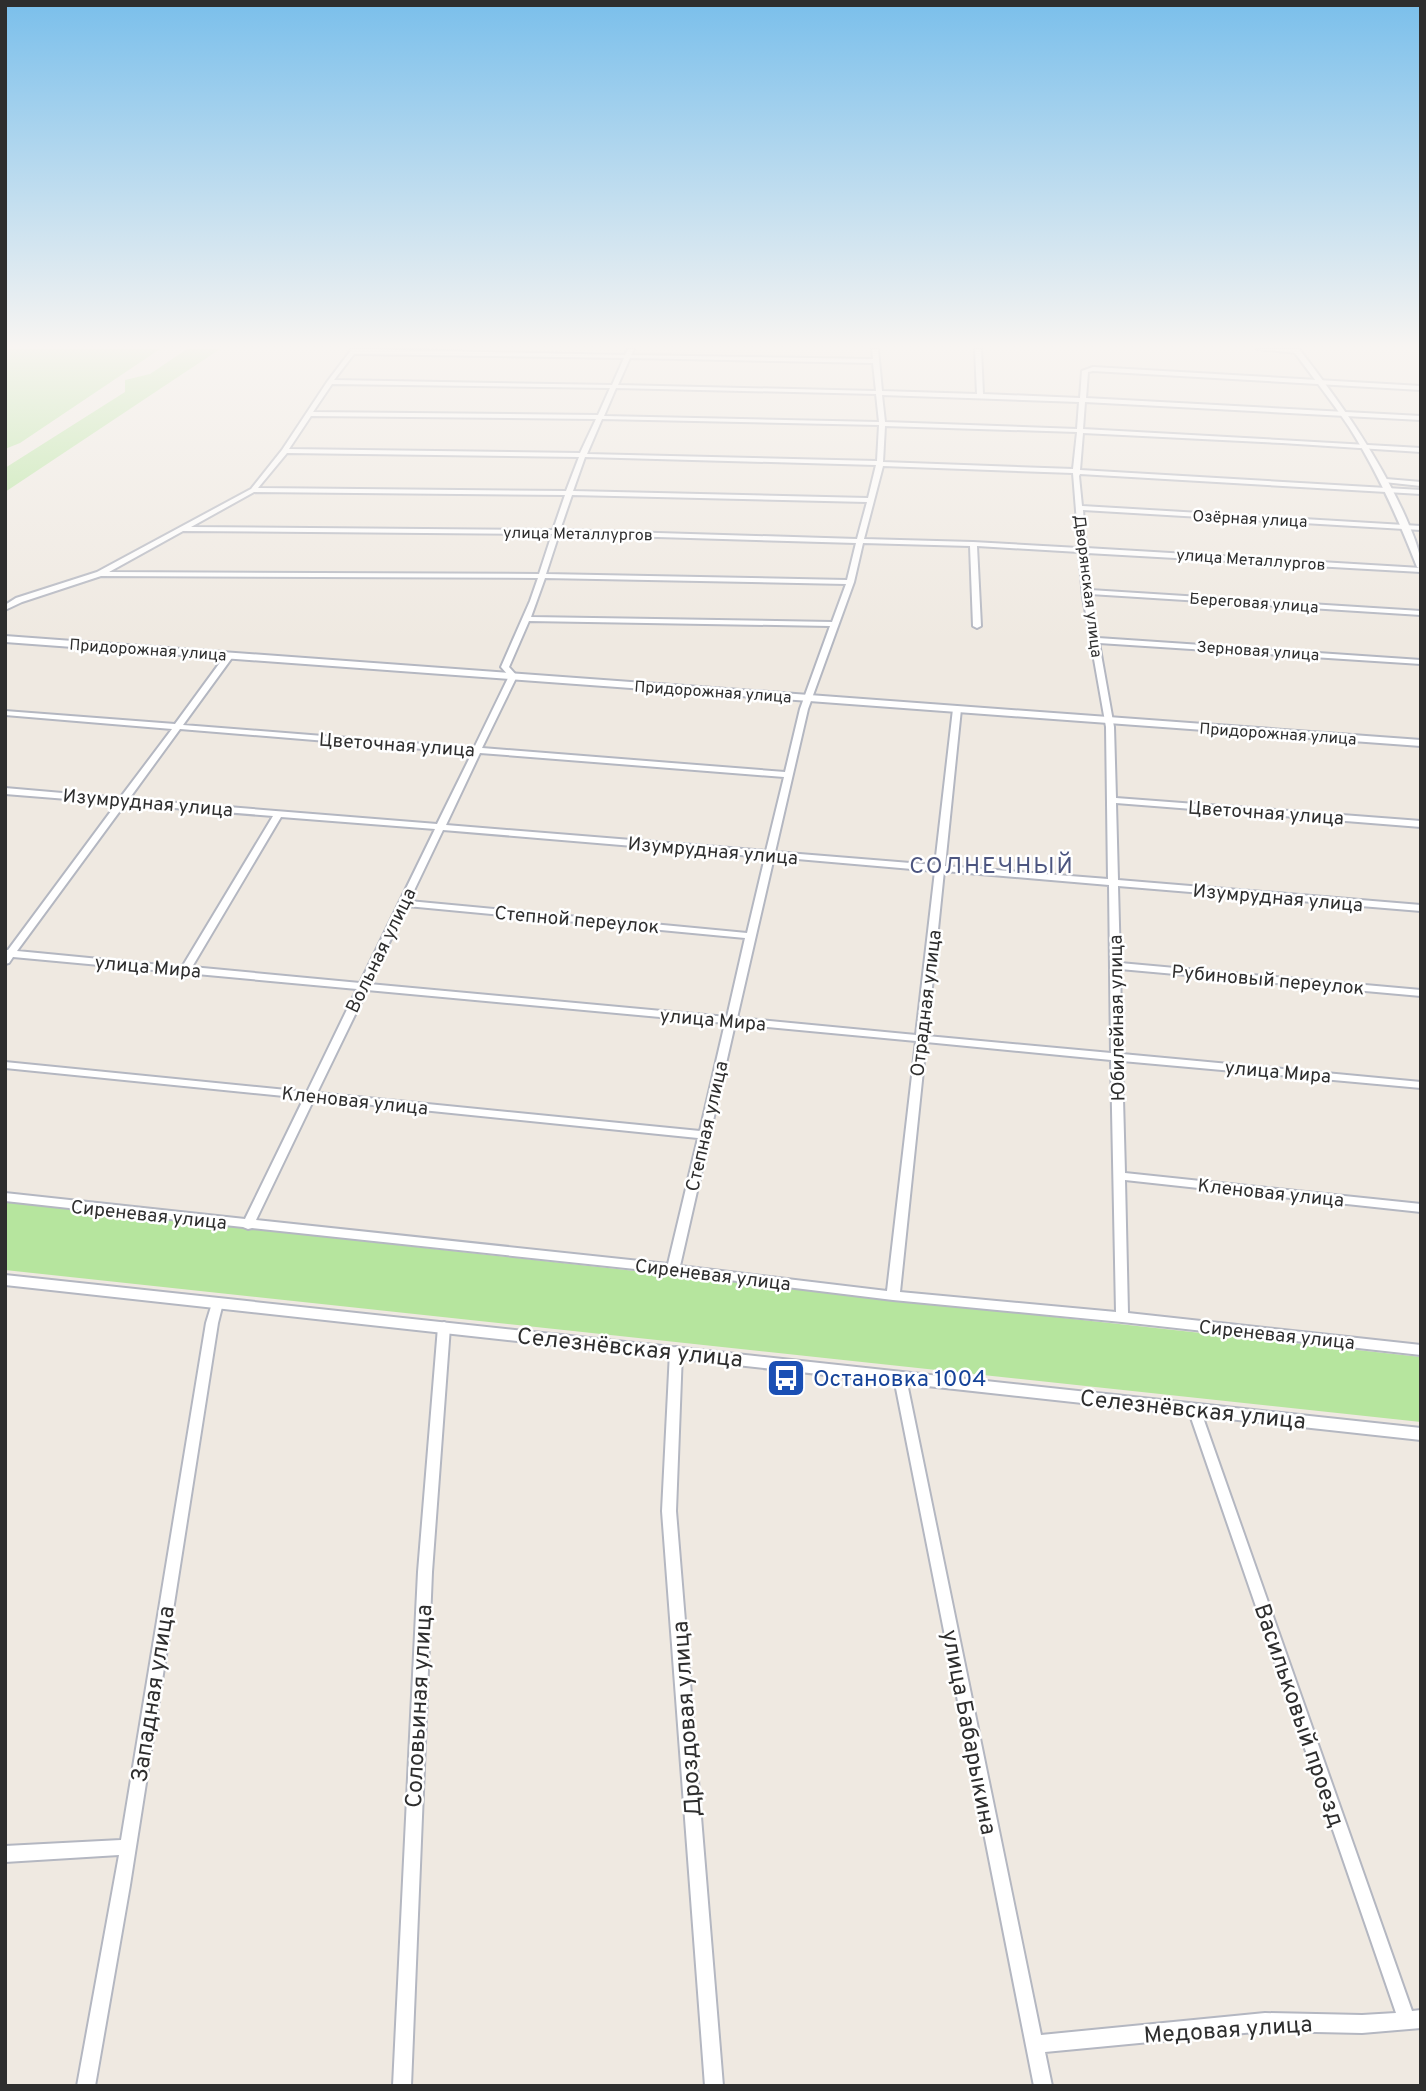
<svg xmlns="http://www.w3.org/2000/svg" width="1426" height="2091" font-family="Overpass,sans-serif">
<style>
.green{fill:#b6e59e}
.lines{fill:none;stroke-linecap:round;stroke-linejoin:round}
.minor-casing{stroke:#b4b7c1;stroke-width:4}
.tertiary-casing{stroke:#b4b7c1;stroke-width:4}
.minor{fill:#fff;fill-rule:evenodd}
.tertiary{fill:#fff;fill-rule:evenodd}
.labels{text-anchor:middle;stroke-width:5;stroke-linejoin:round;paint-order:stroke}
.far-street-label{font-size:16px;fill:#2e2e2e;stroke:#fff}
.street-label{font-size:19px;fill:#2e2e2e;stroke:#fff}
.quarter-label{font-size:23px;letter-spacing:2px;fill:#4d5680;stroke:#fff}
.near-street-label{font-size:23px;fill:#2e2e2e;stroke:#fff}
.near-transit-label{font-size:23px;fill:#164399;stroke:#fff;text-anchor:start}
</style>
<rect width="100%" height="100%" fill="#efe9e1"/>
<g class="green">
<polygon points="5,349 160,349 20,443 5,449"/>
<polygon points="187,349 220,349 5,492 5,468 125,392 125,380 150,374"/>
<polygon points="5,1202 1421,1357 1421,1422 5,1270"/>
</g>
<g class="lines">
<g class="minor-casing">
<g id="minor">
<path d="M352,349L625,355L628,349H634L631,355L873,359L872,349H878L882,391L977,394L975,349H981L983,394L1080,398L1082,371L1093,367L1421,386V390L1093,371L1088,372L1086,398L1421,416V420L1085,402L1083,429L1421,448V452L1282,443L1083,433L1080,470L1421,490V494L1080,474L1079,476L1082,506L1421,526V530L1083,510L1086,548L1421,568V572L1087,553L1090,590L1421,611V615L1090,594L1098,638L1421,660V664L1099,643L1114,727L1116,798L1421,821V827L1116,803L1118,880L1421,905V911L1118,886L1120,963L1421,990V996L1120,969L1122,1054L1421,1082V1088L1122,1061L1125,1173L1421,1204V1212L1125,1180L1128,1313L1421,1345V1355L1122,1322L893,1300L654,1271L252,1228L248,1229L243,1227L5,1201V1193L245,1219L304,1098L5,1068V1062L307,1092L357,989L13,957L9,963L5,964V950H8L117,803L5,794V788L120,798L172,729L5,715V711L175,724L227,653H230L234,655L183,725L474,748L509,676L501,667L530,601L538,578L101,576L22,602L5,610V605L16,598L97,572L251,489L282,450L327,382ZM354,354L624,358L612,385L334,380ZM630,358L873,363L876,391L618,385ZM332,384L610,388L598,415L313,412ZM616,388L876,394L879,422L604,416ZM882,395L1079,402L1077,429L885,422ZM311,416L596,419L580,453L289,449ZM602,419L879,425L877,461L587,454ZM885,426L1077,432L1073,469L883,462ZM287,453L579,457L566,491L258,488ZM585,457L876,465L868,498L573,491ZM883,466L1073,473L1079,548L973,542L864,539ZM254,492L565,495L553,530L191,527ZM572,495L867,502L857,539L560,530ZM183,531L552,534L539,574L109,572ZM559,534L856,543L847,580L546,574ZM863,543L970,546L973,626L977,628L981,626L977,546L1079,552L1083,597L1106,727L1108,879L945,866L961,709L957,707L953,709L935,865L775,852L808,709L854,582ZM545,578L846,584L832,622L531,617ZM529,621L830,626L800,709L785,772L482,748L517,676L509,667ZM180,729L472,753L437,824L129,799ZM480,753L784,777L766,851L446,825ZM125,804L273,816L182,967L17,951ZM281,817L435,829L360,983L192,967ZM443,830L765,857L747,933L409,901ZM774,857L935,871L916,1035L737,1018ZM944,871L1109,885L1111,1053L927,1036ZM407,906L745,938L727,1017L369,984ZM367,990L725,1023L700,1131L317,1093ZM735,1024L916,1041L887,1291L680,1266ZM926,1042L1111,1060L1116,1312L900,1292ZM314,1099L698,1138L668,1264L256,1220Z"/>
<polygon points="1257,349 1296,349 1300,351 1297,353"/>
<polygon points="1386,479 1421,482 1421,486 1384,482 1383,481"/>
<polygon points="217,1299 221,1300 223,1303 218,1323 130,1885 95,2086 77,2086 119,1855 5,1862 5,1846 121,1840 206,1323 213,1300"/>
<polygon points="444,1322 448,1324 450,1327 432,1572 411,2086 393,2086 418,1572 438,1327 440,1324"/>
<polygon points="676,1347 680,1349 682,1352 676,1511 723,2086 705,2086 662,1511 670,1352 672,1349"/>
<polygon points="900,1373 905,1375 906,1378 1041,2035 1265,2013 1362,2015 1396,2013 1188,1409 1189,1405 1194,1404 1199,1405 1200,1409 1412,2011 1421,2010 1421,2028 1362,2033 1265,2031 1045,2052 1052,2086 1034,2086 894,1378 895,1375"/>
</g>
</g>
<g class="tertiary-casing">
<g id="tertiary">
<path d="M1292,349H1299C1340,402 1379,457 1406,518C1413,535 1421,551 1421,569L1417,567C1398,518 1377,471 1349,427C1331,400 1311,375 1292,349Z"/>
<polygon points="5,636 1421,740 1421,746 5,642"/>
<polygon points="5,1275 1421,1428 1421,1440 5,1285"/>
</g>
</g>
<use href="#minor" class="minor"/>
<use href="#tertiary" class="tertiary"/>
</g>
<linearGradient id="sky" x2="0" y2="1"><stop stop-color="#7abfeb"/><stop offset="0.54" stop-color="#f8f5f2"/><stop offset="1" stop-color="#f8f5f2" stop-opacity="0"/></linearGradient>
<rect width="1426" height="642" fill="url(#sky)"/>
<defs>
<g id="bus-square" transform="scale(2.0125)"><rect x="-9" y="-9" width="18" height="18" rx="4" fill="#1a4fb4" stroke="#fff"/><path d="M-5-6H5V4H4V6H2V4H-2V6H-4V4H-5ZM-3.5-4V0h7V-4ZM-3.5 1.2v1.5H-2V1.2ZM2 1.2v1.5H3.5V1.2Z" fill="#fff"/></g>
</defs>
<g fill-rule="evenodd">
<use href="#bus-square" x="786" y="1378"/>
</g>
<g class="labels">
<g class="far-street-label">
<text transform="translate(1250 518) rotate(3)" y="6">Озёрная улица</text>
<text transform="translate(578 533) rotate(1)" y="6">улица Металлургов</text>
<text transform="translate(1251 559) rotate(4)" y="6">улица Металлургов</text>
<text transform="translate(1089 586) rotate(83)" y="6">Дворянская улица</text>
<text transform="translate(1254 602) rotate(4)" y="6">Береговая улица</text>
<text transform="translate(148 649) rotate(4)" y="6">Придорожная улица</text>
<text transform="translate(1258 650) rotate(4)" y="6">Зерновая улица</text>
<text transform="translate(713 691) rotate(4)" y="6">Придорожная улица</text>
<text transform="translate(1278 733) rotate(4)" y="6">Придорожная улица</text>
</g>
<g class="street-label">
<text transform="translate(397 744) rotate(4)" y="7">Цветочная улица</text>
<text transform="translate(148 802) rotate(5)" y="7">Изумрудная улица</text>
<text transform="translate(1266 812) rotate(4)" y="7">Цветочная улица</text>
<text transform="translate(713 850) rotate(5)" y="7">Изумрудная улица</text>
<text transform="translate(1278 897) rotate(5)" y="7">Изумрудная улица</text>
<text transform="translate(577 919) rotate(5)" y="7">Степной переулок</text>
<text transform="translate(380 950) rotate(-64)" y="7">Вольная улица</text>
<text transform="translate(148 966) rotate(5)" y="7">улица Мира</text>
<text transform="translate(1268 979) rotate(5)" y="7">Рубиновый переулок</text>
<text transform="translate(925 1003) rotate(-83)" y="7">Отрадная улица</text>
<text transform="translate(1116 1018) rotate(-91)" y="7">Юбилейная улица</text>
<text transform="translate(713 1019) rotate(5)" y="7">улица Мира</text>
<text transform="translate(1278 1071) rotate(5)" y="7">улица Мира</text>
<text transform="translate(355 1100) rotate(6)" y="7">Кленовая улица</text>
<text transform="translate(706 1126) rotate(-77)" y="7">Степная улица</text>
<text transform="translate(1271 1192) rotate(6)" y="7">Кленовая улица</text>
<text transform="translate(149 1214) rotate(6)" y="7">Сиреневая улица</text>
<text transform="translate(713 1274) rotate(7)" y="7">Сиреневая улица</text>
<text transform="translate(1277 1334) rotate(6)" y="7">Сиреневая улица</text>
</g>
<g class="quarter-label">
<text x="992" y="873">СОЛНЕЧНЫЙ</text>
</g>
<g class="near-street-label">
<text transform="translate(630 1347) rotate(6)" y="8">Селезнёвская улица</text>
<text transform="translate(1193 1409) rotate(6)" y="8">Селезнёвская улица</text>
<text transform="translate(152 1694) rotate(-81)" y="8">Западная улица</text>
<text transform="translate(418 1706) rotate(-87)" y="8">Соловьиная улица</text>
<text transform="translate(1300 1715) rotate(71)" y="8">Васильковый проезд</text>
<text transform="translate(686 1719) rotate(-94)" y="8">Дроздовая улица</text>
<text transform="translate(970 1732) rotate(79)" y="8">улица Бабарыкина</text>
<text transform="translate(1228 2029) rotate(-4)" y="8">Медовая улица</text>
</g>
<g class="near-transit-label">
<text x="813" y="1386">Остановка 1004</text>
</g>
</g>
<rect width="1426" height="2091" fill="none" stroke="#2e2e2e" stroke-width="14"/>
</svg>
